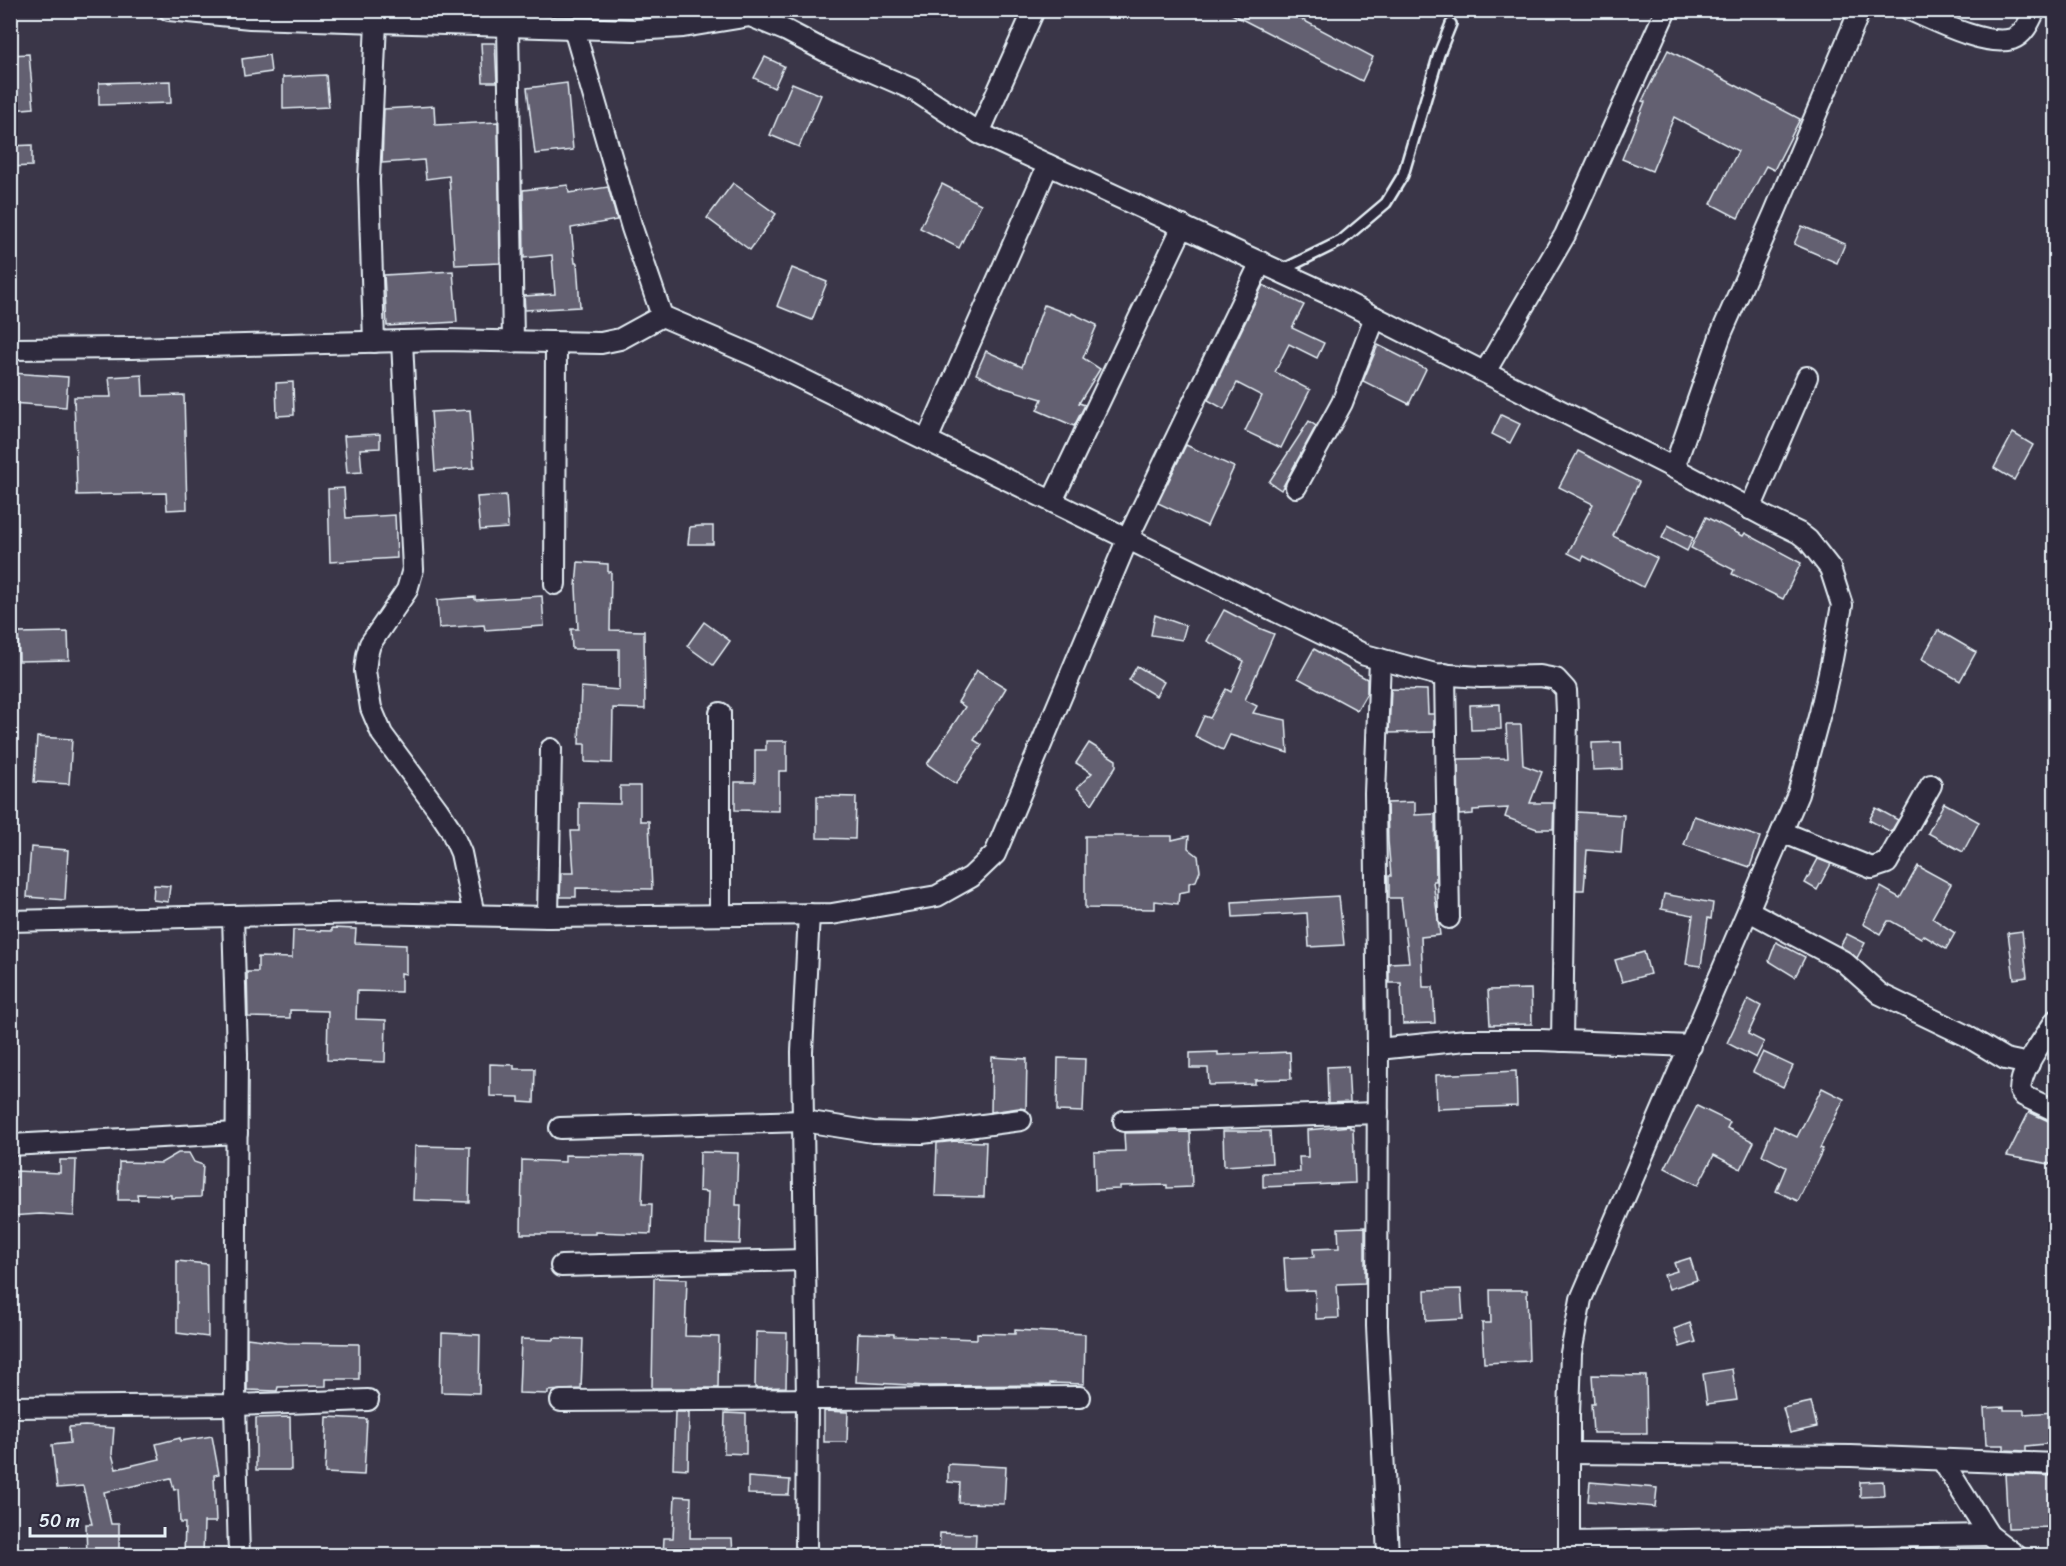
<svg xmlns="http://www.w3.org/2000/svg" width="2066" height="1566" font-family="Sriracha,sans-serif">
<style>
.building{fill:#636171;stroke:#e8f1f8;stroke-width:1.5}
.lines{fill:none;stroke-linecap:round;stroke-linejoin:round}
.lane-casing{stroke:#e8f1f8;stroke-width:14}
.street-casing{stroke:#e8f1f8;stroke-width:24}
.lane{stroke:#2f2a3d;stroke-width:9}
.street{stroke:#2f2a3d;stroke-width:20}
</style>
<rect width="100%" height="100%" fill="#3a3648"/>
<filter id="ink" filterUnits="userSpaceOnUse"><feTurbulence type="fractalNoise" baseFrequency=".0167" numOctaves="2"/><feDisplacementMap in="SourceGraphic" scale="12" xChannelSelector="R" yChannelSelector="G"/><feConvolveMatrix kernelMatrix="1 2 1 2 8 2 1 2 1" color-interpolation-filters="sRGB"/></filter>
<g filter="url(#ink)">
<g class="building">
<polygon points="1224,10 1284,10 1373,57 1362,81"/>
<polygon points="481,43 495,43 497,82 483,82"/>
<polygon points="1668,50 1800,119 1774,170 1766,166 1738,218 1711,204 1738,151 1674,117 1652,171 1622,159 1645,102 1642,101"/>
<polygon points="29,54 34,108 10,110 10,55"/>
<polygon points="269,55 271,72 244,76 242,59"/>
<polygon points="765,57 784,66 774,88 754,78"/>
<polygon points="326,75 329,107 283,109 283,77"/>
<polygon points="170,81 171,103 99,105 99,83"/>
<polygon points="567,83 573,150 535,154 527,88"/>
<polygon points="792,83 821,95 799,147 770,135"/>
<polygon points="434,106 435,125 498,122 500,263 455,265 449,176 426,179 424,160 382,163 384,109"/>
<polygon points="32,145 32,166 10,167 10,146"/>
<polygon points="733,183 776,214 750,250 707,218"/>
<polygon points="942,184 981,204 959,248 920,228"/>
<polygon points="568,185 569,193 608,187 617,220 571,228 575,263 577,263 580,307 525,310 524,296 555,294 552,255 524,258 523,190"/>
<polygon points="1802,226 1845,244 1837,263 1794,244"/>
<polygon points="792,268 827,282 812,320 777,306"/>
<polygon points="453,271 457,322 387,326 384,275"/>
<polygon points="1263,285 1304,305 1292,328 1324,343 1317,358 1289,344 1275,372 1310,390 1281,448 1245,431 1262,396 1237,383 1224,409 1208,400"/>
<polygon points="1044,305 1071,315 1072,313 1097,325 1083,358 1100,369 1079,403 1085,405 1074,426 1037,410 1042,399 1005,388 976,374 986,351 1022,367"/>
<polygon points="1378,345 1426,369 1409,404 1363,381"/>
<polygon points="12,373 68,377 66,407 11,403"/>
<polygon points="142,375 143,396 184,395 187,509 167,510 166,493 77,495 74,397 111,397 109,377"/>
<polygon points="293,382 294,415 277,416 276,383"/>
<polygon points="470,410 474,468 435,471 431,412"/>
<polygon points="1501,415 1520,424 1510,443 1492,434"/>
<polygon points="1309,421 1316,426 1281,490 1269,482"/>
<polygon points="2013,433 2033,445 2014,480 1994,468"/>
<polygon points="380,434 380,448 360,449 362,472 347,473 344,436"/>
<polygon points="1186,445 1234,467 1207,526 1158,503"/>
<polygon points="1578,451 1639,482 1613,536 1657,558 1643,587 1584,556 1582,560 1568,553 1593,504 1559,487"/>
<polygon points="344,488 346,518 395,515 397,558 330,562 328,489"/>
<polygon points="506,495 508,528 480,530 477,497"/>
<polygon points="1706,517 1743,536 1745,533 1801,563 1783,599 1732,574 1734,570 1691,548"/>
<polygon points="1668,525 1693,538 1687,551 1662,538"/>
<polygon points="700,526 713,526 713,544 688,544 690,527"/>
<polygon points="578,562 608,564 608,572 611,572 610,630 644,631 645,709 613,708 612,763 585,762 585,744 579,744 581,687 619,690 619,649 572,649 571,629 578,629 576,587"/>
<polygon points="542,596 544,626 485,630 484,625 439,628 437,600 475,597 475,600"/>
<polygon points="1224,610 1259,628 1274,634 1245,700 1257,706 1253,713 1286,720 1288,753 1230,735 1223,750 1195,736 1204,716 1210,718 1226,689 1231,692 1244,661 1207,641"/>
<polygon points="1155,615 1186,626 1182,640 1151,635"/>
<polygon points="704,622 730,641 713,665 687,646"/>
<polygon points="1938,630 1976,652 1960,681 1922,659"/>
<polygon points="68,632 69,660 19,661 18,633"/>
<polygon points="1314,649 1367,679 1367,693 1357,710 1298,678"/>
<polygon points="1137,666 1164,682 1156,696 1129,680"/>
<polygon points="977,670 1006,688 974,740 982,745 956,784 927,764 965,707 958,702"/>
<polygon points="1391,689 1427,690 1428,714 1434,714 1434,732 1389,733"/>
<polygon points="1500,704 1501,729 1471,730 1470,705"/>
<polygon points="1506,725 1521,725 1523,765 1542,772 1530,803 1554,803 1553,829 1537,829 1505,817 1508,808 1473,810 1473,814 1459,815 1458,759 1508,758"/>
<polygon points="37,737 72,739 69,784 34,782"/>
<polygon points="766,741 787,741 787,771 779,771 779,811 735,810 735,782 755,782 755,750 766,750"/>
<polygon points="1621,742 1622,769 1593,770 1592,743"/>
<polygon points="1089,743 1116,760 1116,766 1092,804 1077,788 1092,773 1076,763"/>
<polygon points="620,786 640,786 640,821 649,821 652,889 576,888 576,897 560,897 561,873 574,873 571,831 579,831 579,803 620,804"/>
<polygon points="817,796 856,797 855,839 817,838"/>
<polygon points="1415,802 1415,815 1435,814 1436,881 1433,881 1440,935 1421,937 1423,987 1433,987 1435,1023 1403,1024 1401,983 1389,983 1389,963 1409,962 1401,898 1389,898 1389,876 1391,876 1388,841 1387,803"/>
<polygon points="1944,803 1979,822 1963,852 1928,833"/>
<polygon points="1876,808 1898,820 1891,832 1869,820"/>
<polygon points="1577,812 1624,815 1621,853 1587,850 1584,890 1576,890"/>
<polygon points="1694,816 1760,837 1750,867 1684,845"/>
<polygon points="1085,836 1172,836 1172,840 1189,836 1188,848 1198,856 1200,871 1196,881 1189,883 1189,891 1179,893 1178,904 1155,901 1155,909 1085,908"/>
<polygon points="31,847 68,850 65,900 27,897"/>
<polygon points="1818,859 1831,864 1817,890 1805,883"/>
<polygon points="1918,866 1951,884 1932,918 1955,933 1946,949 1923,935 1921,938 1891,921 1888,921 1880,934 1863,924 1881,887 1900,898"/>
<polygon points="154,885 170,886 168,902 153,900"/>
<polygon points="1664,894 1713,903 1711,919 1708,918 1701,966 1686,964 1693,915 1661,909"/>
<polygon points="1339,896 1344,945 1309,947 1307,913 1233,917 1232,902"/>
<polygon points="332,928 356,929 355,943 406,945 406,974 401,973 401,992 357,991 356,1019 386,1020 385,1062 327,1060 328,1011 290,1010 290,1018 248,1017 247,972 258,972 258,957 292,958 293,930 332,931"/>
<polygon points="2022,931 2027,977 2014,979 2008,933"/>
<polygon points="1847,934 1865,943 1857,958 1840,946"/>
<polygon points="1776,942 1805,957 1795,977 1769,961"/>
<polygon points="1644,952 1650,974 1622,982 1615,960"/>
<polygon points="1531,989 1532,1024 1490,1025 1488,990"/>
<polygon points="1748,999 1761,1006 1748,1034 1764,1042 1756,1058 1727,1043"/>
<polygon points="1218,1052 1218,1055 1290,1052 1291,1079 1255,1080 1255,1084 1209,1085 1208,1068 1190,1068 1190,1053"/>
<polygon points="1763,1052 1793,1066 1783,1087 1753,1072"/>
<polygon points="992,1057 1027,1059 1026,1109 1019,1108 991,1112"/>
<polygon points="1058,1058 1085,1059 1083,1112 1057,1111"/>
<polygon points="490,1064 514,1065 514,1069 535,1069 534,1103 519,1102 519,1097 490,1096"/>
<polygon points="1348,1066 1350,1102 1328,1103 1327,1067"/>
<polygon points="1516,1071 1517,1106 1437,1109 1436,1075"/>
<polygon points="1822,1088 1844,1099 1820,1148 1823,1149 1798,1201 1776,1191 1786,1167 1762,1155 1774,1126 1797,1137"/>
<polygon points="1697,1106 1730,1122 1727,1128 1754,1142 1741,1169 1714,1155 1698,1185 1665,1168"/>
<polygon points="2029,1112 2055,1124 2055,1165 2007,1156"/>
<polygon points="1350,1126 1350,1128 1353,1128 1355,1183 1263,1187 1263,1173 1300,1172 1299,1157 1308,1157 1307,1130"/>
<polygon points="1223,1131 1270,1131 1272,1163 1224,1166"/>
<polygon points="1190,1132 1192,1187 1167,1188 1167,1185 1120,1186 1120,1189 1095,1190 1094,1152 1125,1151 1124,1133"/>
<polygon points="956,1141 986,1142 984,1197 935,1196 937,1143"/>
<polygon points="415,1146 470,1147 469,1202 413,1200"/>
<polygon points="700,1152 738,1153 736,1205 741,1205 740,1244 706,1243 708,1192 699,1191"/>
<polygon points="178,1153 189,1153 194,1162 203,1165 201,1197 171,1198 171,1195 137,1194 138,1200 118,1200 119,1162 161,1163"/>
<polygon points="565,1155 644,1156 642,1204 652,1204 651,1234 595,1232 595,1234 521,1234 522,1160 565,1162"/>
<polygon points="60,1160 76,1160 74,1216 40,1214 10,1216 10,1178 17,1177 16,1171 60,1173"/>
<polygon points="1365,1227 1365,1283 1337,1284 1339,1318 1316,1319 1315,1290 1286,1291 1284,1258 1314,1257 1313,1249 1339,1248 1338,1228"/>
<polygon points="1690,1258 1697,1280 1669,1289 1664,1275 1677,1271 1674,1263"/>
<polygon points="177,1261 207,1264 208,1337 177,1333"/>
<polygon points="654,1278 687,1279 685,1336 719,1337 718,1388 652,1388"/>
<polygon points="1461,1289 1463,1319 1426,1321 1425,1290"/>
<polygon points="1490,1290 1527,1290 1529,1361 1484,1363 1482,1323 1491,1323"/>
<polygon points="1690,1323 1696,1342 1680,1347 1674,1329"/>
<polygon points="1015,1330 1085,1334 1084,1384 1050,1383 1050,1385 927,1386 856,1382 858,1333 894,1334 894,1336 977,1339 977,1333 1015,1334"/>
<polygon points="756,1332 787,1333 786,1387 755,1388"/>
<polygon points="442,1333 480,1335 479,1393 441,1392"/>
<polygon points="247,1338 287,1343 359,1344 359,1379 326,1379 326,1386 278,1387 277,1391 247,1390"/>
<polygon points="554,1338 583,1339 581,1389 548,1391 548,1394 519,1393 521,1339 554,1340"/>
<polygon points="1732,1369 1737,1400 1707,1404 1703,1374"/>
<polygon points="1592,1375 1646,1376 1647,1433 1593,1433 1591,1404 1594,1404"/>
<polygon points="1811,1402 1817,1427 1790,1433 1783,1408"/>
<polygon points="2004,1407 2004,1410 2024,1410 2024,1414 2054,1412 2055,1443 2026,1446 2026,1451 2004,1450 2004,1445 1986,1445 1984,1408"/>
<polygon points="824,1411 848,1412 847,1442 824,1442"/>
<polygon points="675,1412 689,1412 688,1469 673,1468"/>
<polygon points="725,1413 746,1414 746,1454 724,1453"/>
<polygon points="290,1417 291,1470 256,1470 256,1418"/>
<polygon points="327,1417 367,1419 364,1475 325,1473"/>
<polygon points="85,1426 114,1428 112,1454 116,1469 160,1459 156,1444 180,1438 180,1441 212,1436 219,1474 214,1475 216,1522 204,1522 203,1556 184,1556 185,1523 180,1523 178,1489 174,1490 171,1478 104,1492 111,1524 119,1524 119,1556 87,1556 86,1524 92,1524 83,1486 57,1488 52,1445 70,1443 69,1427"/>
<polygon points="948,1464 1006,1467 1004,1504 959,1503 960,1483 948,1482"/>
<polygon points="2005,1474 2055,1476 2055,1527 2008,1528"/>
<polygon points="748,1477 790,1480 789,1495 748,1494"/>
<polygon points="1883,1481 1884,1496 1860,1497 1860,1482"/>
<polygon points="1590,1482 1657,1488 1655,1507 1588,1501"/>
<polygon points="675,1496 691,1497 690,1538 732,1538 733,1556 663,1556 664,1538 673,1538"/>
<polygon points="940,1533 976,1534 975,1556 939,1556"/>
</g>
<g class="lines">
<g class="lane-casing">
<polyline id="lane" points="1282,270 1341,241 1386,203 1403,175 1439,54 1451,24"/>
</g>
<g class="street-casing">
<g id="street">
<polyline points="169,10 250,18 635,30 683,27 750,16 787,31 829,53 912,89 979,133 1331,295 1674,468 1766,517 1799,533 1808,540 1830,568 1842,605 1832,659 1820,713 1798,794 1581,1299 1571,1353 1569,1415 1569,1556"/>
<polyline points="374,10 376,22 369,180 374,342"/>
<path d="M1910,10C1935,21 1986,47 2012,39C2024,35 2030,21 2035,10"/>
<polyline points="508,25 513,342"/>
<polyline points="574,29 632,228 662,316 753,355 1365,655 1435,674 1481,677 1540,676 1556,679 1566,690 1567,713 1562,1041"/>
<polyline points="979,133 1034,10"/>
<polyline points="402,341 413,569 407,590 370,644 367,655 365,671 371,708 382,734 438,810 450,828 461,853 474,915"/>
<polyline points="10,349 131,348 442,340 601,343 620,339 662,316"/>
<polyline points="1485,372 1565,235 1666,10"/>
<polyline points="927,440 1048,165"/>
<polyline points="1674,468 1721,334 1774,214 1860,10"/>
<polyline points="1296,487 1342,403 1375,317"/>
<polyline points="1052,501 1183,226"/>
<polyline points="1750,509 1807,377"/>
<polyline points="555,584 556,343"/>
<polyline points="1380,659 1375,793 1378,1049 1377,1326 1388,1556"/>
<polyline points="1445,674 1449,918"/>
<polyline points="1782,832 1872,868 1887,863 1931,785"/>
<polyline points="1749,911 1843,961 1880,994 1965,1035 2005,1059 2029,1064"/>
<polyline points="720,915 720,713"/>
<polyline points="233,916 237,1054 235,1405 239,1556"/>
<polyline points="548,917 551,749"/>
<polyline points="10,921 368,913 548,917 832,914 937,896 971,877 995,854 1128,538 1261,262"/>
<path d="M2056,1020C2044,1039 2020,1069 2020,1091L2024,1096L2056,1111"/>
<polyline points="1378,1049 1466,1040 1540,1040 1691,1046"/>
<polyline points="1124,1121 1378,1113"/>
<polyline points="560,1128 804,1121 873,1132 922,1133 1021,1120"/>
<polyline points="10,1145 237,1133"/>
<polyline points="561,1266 805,1260"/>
<polyline points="561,1401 1080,1397"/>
<polyline points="10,1407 235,1405 368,1400"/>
<polyline points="1569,1453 1851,1456 2056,1464"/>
<polyline points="1942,1460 1989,1535 2017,1556"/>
<polyline points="1569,1542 1989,1535"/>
<polyline points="806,1556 807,1399 802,1052 809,914"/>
</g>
</g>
<use href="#lane" class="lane"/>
<use href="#street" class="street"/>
</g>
</g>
<rect width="2066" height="1566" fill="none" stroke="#2f2a3d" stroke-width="36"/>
<rect x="18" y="18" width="2030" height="1530" fill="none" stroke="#e8f1f8" stroke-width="2" filter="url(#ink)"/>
<path d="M30 1527v9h135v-9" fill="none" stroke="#e8f1f8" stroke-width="3"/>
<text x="39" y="1527" font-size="18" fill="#e8f1f8" stroke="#2f2a3d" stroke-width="4.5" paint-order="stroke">50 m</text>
</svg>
